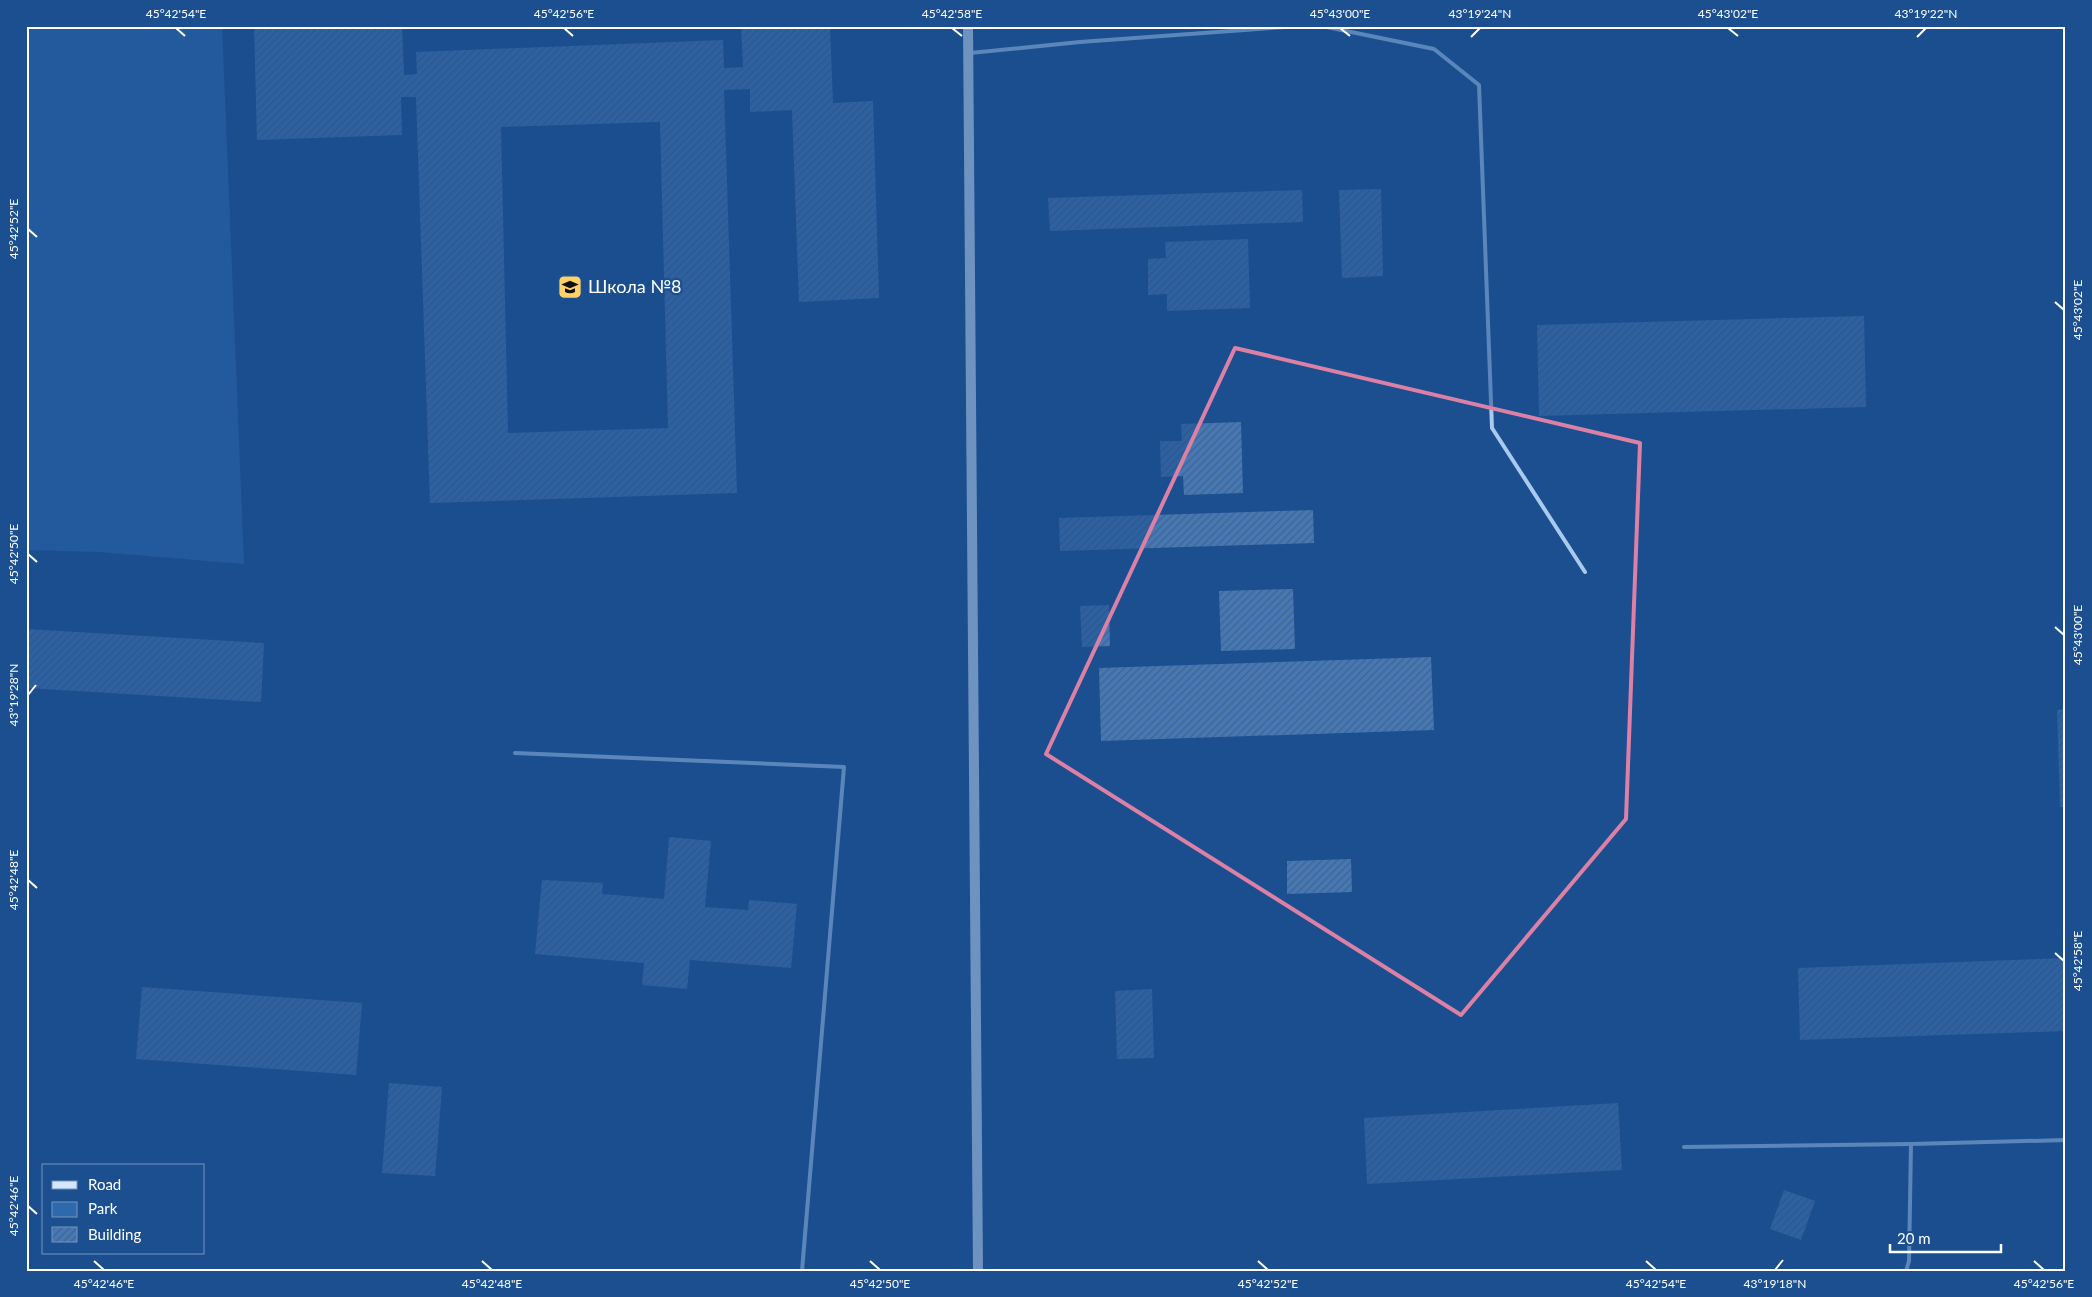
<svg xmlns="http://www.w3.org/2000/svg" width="2092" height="1297" font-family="Lato,sans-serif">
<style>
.park{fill:#2e69ad}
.building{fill:url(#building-hatch);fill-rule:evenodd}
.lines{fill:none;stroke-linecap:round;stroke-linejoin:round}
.lane{stroke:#a9c9ee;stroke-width:4}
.secondary{stroke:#d6e6fa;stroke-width:10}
.marked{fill:none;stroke:#dd80a5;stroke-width:4;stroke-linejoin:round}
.ticks{fill:none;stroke:#fff;stroke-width:2}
.labels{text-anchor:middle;stroke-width:4.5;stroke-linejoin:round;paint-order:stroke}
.poi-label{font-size:18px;fill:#fff;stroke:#1b4f8f;text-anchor:start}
.neatline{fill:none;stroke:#fff;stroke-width:2}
.ticks-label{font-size:12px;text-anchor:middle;fill:#fff}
</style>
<defs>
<pattern id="building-hatch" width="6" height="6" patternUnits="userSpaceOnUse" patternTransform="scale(1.25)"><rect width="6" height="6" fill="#4478b7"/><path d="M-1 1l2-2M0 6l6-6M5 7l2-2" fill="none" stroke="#486282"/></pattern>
</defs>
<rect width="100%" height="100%" fill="#1b4f8f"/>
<polygon class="park" points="26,26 222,26 244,564 100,552 26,550"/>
<g class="building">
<path d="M254,26H402L404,75L417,74L416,52L723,40L724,68L743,67L741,26H830L833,103L873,101L879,298L799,302L792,110L750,112V89L724,90L737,493L430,503L416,97H401L402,135L257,140ZM660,122L668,428L508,433L501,127Z"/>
<polygon points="1381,189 1383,276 1342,278 1339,190"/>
<polygon points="1302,190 1303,222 1050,231 1048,198"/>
<polygon points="1248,239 1250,308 1167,311 1167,294 1148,295 1148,259 1166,258 1165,242"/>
<polygon points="1864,316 1866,407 1539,416 1537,325"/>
<polygon points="1241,422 1243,493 1184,495 1183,476 1161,477 1160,441 1182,441 1181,424"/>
<polygon points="1313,510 1314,543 1060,551 1059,518"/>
<polygon points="1293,589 1295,649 1221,651 1219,591"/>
<polygon points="1109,605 1110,646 1082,647 1080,606"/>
<polygon points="26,629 264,643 261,702 26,688"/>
<polygon points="1431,657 1434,730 1101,741 1099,668"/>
<polygon points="2066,709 2066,807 2060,807 2057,710"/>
<polygon points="669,837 711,841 705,907 748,910 749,900 797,904 791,968 690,960 687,989 642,985 644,963 535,954 542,880 603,883 602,894 664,899"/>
<polygon points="1351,859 1352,892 1287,894 1287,861"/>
<polygon points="2066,958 2066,1031 1800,1040 1798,968"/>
<polygon points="142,987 362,1003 356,1075 136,1059"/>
<polygon points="1152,989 1154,1058 1117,1059 1115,991"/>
<polygon points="389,1083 442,1087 435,1176 382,1173"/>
<polygon points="1618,1103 1622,1170 1367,1184 1364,1118"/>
<polygon points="1784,1190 1815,1201 1801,1240 1770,1229"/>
</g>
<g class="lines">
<g class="lane">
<polyline points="1322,26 1434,49 1479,85 1492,428 1585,572"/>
<polyline points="970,53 1080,42 1299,26"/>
<polyline points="515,753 844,767 802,1271"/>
<polyline points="1684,1147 1911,1144"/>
<polyline points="1906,1271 1909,1261 1911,1144 2066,1140"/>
</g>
<polyline class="secondary" points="968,26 978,1271"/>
</g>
<path d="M0 0H2092V1297H0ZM1235,348L1640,443L1626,819L1461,1015L1046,754Z" fill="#1b4f8f" fill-opacity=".55" fill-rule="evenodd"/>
<path class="marked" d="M1235,348L1640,443L1626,819L1461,1015L1046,754Z"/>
<path class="ticks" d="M176,28L185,36M564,28L573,36M952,28L962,36M1340,28L1350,36M1728,28L1738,36M1471,37L1480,28M1917,37L1926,28M28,229L37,237M2055,302L2064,310M28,554L37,562M2055,627L2064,635M28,695L36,685M28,880L37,888M2055,953L2064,961M28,1206L37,1214M94,1261L104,1270M482,1261L492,1270M870,1261L880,1270M1258,1261L1268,1270M1646,1261L1656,1270M2034,1261L2044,1270M1775,1270L1783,1260"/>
<defs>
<g id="school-square" transform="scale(1.25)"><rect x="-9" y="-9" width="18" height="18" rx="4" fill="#ffd166" stroke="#1b4f8f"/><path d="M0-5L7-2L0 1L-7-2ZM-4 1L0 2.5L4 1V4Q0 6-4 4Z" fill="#111"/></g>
</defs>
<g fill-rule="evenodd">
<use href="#school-square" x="570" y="287"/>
</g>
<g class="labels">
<g class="poi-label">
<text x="588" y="293">Школа №8</text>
</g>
</g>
<rect width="2092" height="1297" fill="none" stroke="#1b4f8f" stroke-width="55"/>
<rect x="42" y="1164" width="162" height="90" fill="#1b4f8f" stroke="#7695bc"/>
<rect x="52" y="1181" width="25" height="8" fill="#d6e6fa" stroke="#7695bc"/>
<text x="88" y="1190" font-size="15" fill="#ffffff">Road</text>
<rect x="52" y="1202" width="25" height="15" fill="#2e69ad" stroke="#7695bc"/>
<text x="88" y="1214" font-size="15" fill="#ffffff">Park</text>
<rect x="52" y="1227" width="25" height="15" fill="url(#building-hatch)" stroke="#7695bc"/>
<text x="88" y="1240" font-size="15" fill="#ffffff">Building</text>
<path d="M1890 1244v8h111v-8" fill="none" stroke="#ffffff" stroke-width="2.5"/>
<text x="1897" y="1244" font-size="15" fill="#ffffff" stroke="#1b4f8f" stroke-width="4" paint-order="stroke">20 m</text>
<rect x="28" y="28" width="2036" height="1242" class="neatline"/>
<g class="ticks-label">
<text x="176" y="18">45°42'54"E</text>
<text x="564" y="18">45°42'56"E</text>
<text x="952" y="18">45°42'58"E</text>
<text x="1340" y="18">45°43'00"E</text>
<text x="1480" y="18">43°19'24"N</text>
<text x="1728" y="18">45°43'02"E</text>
<text x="1926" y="18">43°19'22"N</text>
<text transform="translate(14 229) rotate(-90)" y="4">45°42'52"E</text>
<text transform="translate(2078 310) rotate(-90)" y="4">45°43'02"E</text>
<text transform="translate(14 554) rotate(-90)" y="4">45°42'50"E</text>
<text transform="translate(2078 635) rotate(-90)" y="4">45°43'00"E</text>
<text transform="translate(14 695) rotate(-90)" y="4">43°19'28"N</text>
<text transform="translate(14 880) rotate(-90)" y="4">45°42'48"E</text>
<text transform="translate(2078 961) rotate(-90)" y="4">45°42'58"E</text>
<text transform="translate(14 1206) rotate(-90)" y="4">45°42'46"E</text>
<text x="104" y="1288">45°42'46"E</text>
<text x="492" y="1288">45°42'48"E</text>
<text x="880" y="1288">45°42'50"E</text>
<text x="1268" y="1288">45°42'52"E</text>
<text x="1656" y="1288">45°42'54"E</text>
<text x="1775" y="1288">43°19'18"N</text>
<text x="2044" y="1288">45°42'56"E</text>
</g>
</svg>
